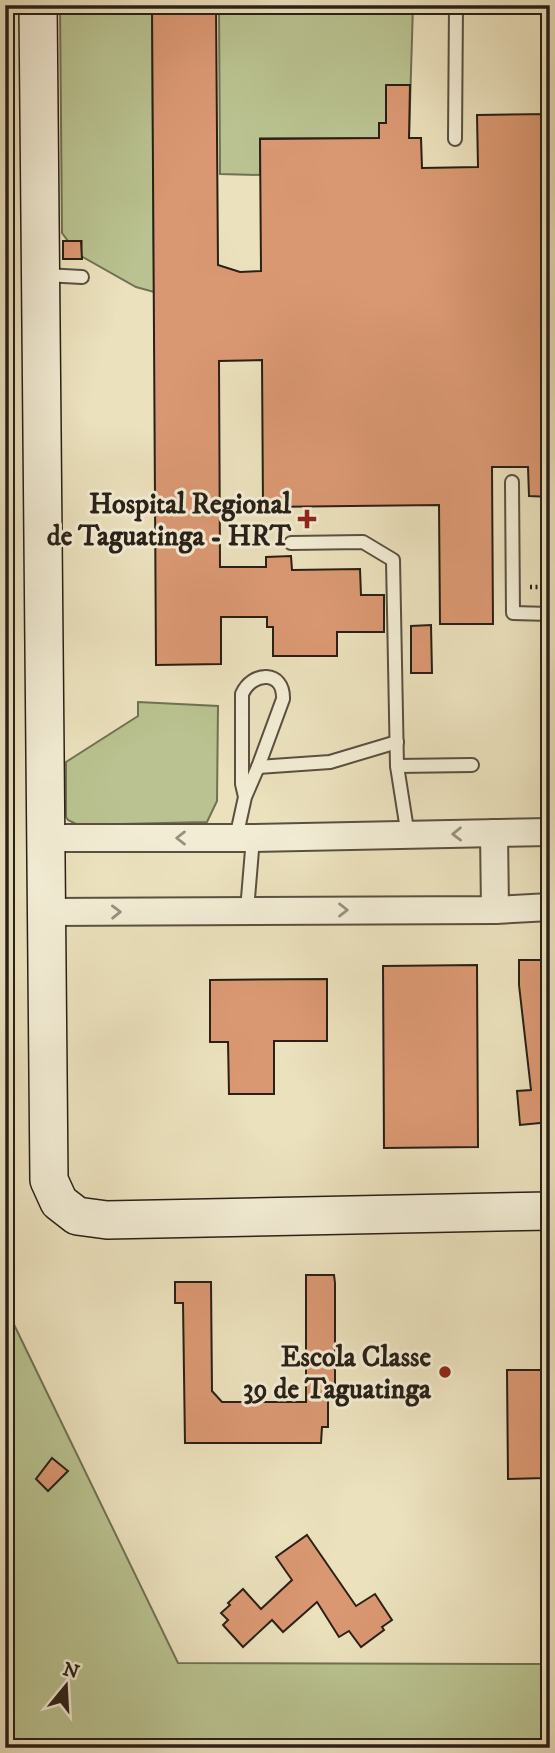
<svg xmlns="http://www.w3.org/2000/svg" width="555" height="1753" font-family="'IM FELL DW Pica',serif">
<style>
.green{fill:#b9c290;stroke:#717154;stroke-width:2}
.building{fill:#da9872;stroke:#292017;stroke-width:2}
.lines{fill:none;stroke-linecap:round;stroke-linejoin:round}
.lane-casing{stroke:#5a5040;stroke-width:16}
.street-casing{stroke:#5a5040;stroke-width:30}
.secondary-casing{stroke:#292017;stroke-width:40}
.path{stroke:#292017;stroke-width:4.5;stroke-dasharray:2 3.5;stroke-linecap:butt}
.lane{stroke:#f2ecd4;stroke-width:12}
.street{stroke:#f2ecd4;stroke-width:26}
.secondary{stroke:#f2ecd4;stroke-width:37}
.oneway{stroke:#98907f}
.poi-dot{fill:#8f2418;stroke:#f2ecd4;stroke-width:2.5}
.labels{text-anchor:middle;stroke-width:6;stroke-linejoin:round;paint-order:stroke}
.poi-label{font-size:28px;font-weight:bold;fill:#292017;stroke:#f2ecd4;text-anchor:end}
</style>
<rect width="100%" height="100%" fill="#ebe1bd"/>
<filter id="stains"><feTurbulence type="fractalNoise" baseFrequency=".00286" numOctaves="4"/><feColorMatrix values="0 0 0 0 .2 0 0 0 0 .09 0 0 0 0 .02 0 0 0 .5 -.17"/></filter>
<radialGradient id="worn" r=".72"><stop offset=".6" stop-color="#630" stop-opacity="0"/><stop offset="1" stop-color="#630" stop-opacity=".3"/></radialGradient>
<g class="green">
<polygon points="60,5 152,5 154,292 136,287 81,256 82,241 68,241 62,233"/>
<polygon points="219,5 413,5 409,138 260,138 260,175 220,174"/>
<polygon points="138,702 218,706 217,801 207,822 78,825 68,820 66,817 66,762 138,716"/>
<polygon points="5,1306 178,1663 550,1664 550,1748 5,1748"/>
</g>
<g class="building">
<polygon points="152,5 216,5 218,265 240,272 261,271 260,139 379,138 379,123 386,123 386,85 410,85 409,138 421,138 422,168 478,167 477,115 550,114 550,497 529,496 528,467 492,467 493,624 440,624 439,505 263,507 262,360 219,361 220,567 266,567 266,557 291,556 292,570 360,569 361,595 384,595 384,632 337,632 337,656 273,656 273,627 267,627 267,617 221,617 221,664 156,665"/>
<polygon points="63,241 81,241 82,259 63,259"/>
<polygon points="431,625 432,673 411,673 411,626"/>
<polygon points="519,960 550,960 550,1122 520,1125 517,1091 531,1090 519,985"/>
<polygon points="477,965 478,1147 384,1148 383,966"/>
<polygon points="327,979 327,1041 274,1041 274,1094 229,1094 228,1042 210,1042 210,980"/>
<polygon points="306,1275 334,1275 335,1283 335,1391 328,1391 328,1427 322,1427 321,1443 185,1443 183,1303 175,1303 175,1282 211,1282 212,1391 222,1402 306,1402"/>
<polygon points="507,1370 544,1370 545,1478 508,1479"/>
<polygon points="52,1458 68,1471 48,1491 36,1479"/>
<polygon points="307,1535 356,1606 375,1594 392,1620 382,1627 384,1630 361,1647 349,1631 339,1637 317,1602 283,1632 272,1620 243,1647 223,1625 228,1620 221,1613 230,1605 228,1603 243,1589 261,1609 292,1580 276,1557"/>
</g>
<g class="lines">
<g class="lane-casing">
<g id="lane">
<polyline points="455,139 456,5"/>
<polyline points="45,275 82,277"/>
<polyline points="512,482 513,613 550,614"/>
<polyline points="291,543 363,542 393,560 397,766 408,836"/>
<polyline points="397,766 472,765"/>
<polyline points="258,767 330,762 397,742"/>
<path d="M236,838L245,797L258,767L283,699C284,670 252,671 242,694V784L245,797"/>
<polyline points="247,910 253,838"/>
</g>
</g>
<g class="street-casing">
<g id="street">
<polyline points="494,833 495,910"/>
<polyline points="47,838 253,838 550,832"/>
<polyline points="47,912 495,910 550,907"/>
</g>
</g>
<g class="secondary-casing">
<polyline id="secondary" points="38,5 49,1180 59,1202 77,1216 107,1220 550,1211"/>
</g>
<polyline class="path" points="530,587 550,587"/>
<use href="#lane" class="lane"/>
<use href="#street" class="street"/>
<use href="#secondary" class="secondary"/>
</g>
<defs><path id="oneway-chevron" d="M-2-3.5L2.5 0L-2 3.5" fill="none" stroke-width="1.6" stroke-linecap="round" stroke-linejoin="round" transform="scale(1.75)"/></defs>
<g class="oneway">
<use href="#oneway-chevron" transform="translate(457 834) rotate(179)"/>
<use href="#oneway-chevron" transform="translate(181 838) rotate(-180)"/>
<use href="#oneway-chevron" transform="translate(343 910)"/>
<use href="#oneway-chevron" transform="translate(116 912) rotate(-1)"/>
</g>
<g class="poi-dot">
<path d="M303.5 508.5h7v7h7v7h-7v7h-7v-7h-7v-7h7z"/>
<circle cx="445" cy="1372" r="7"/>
</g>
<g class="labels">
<g class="poi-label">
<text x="291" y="513">Hospital Regional<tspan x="291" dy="32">de Taguatinga - HRT</tspan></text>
<text x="431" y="1366">Escola Classe<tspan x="431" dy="32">39 de Taguatinga</tspan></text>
</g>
</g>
<rect width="555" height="1753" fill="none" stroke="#ebe1bd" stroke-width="28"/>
<rect x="7" y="7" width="541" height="1739" fill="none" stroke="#292017" stroke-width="3.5"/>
<rect x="14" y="14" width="527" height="1725" fill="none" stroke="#292017" stroke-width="2"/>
<g transform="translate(66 1686) rotate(18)" stroke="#f2ecd4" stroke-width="5" paint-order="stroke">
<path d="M0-5L12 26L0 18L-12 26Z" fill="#292017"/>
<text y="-10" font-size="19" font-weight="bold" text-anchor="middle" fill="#292017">N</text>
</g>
<rect width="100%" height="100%" filter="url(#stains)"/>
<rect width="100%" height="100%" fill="url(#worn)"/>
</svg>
